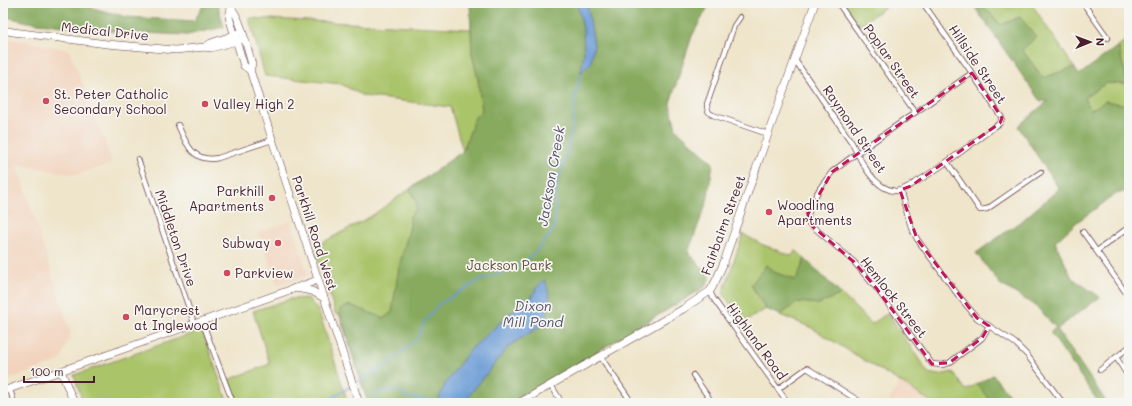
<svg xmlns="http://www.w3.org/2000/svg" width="1132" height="406" font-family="Mali,sans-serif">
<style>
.built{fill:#f2d4be}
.green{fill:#aac46a;stroke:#7a724a}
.forest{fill:#87aa5e;stroke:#686444}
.water{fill:#6c9cd5;stroke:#5b5e80}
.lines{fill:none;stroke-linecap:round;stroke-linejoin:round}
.stream{stroke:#6c9cd5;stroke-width:1.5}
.street-casing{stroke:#633d43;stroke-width:6}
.secondary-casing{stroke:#633d43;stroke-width:8}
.street{stroke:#fff;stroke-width:4.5}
.secondary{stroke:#fff;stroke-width:7}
.marked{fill:none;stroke:#c2185b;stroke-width:3;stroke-dasharray:8 5;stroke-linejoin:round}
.poi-dot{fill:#d1495b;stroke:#f6f6f2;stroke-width:1.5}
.labels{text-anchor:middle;stroke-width:3.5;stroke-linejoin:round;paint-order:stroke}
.street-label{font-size:13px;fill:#4a1f2b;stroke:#f6f6f2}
.poi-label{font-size:13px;fill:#4a1f2b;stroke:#f6f6f2;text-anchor:start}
.park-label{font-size:13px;fill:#67513e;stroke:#f6f6f2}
.water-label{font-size:14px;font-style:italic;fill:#58516f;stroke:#f6f6f2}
</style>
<rect width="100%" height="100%" fill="#f6f6f2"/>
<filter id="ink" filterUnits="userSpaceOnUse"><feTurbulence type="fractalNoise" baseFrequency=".025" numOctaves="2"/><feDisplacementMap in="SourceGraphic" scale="8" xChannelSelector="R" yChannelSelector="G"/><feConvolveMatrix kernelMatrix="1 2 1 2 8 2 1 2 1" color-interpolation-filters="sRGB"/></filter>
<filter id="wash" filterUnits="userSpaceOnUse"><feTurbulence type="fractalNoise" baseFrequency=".012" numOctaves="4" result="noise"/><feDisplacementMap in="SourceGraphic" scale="16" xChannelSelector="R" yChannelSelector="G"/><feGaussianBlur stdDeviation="0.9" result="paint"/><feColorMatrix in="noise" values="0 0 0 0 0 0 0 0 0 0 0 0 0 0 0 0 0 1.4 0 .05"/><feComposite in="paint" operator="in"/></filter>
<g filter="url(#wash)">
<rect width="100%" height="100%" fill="#efe5cb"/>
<g class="built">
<polygon points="3,37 69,50 109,153 112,164 75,175 17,164 71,334 60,361 3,382"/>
<polygon points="291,221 308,275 278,286 258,232"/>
<polygon points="900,382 933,403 888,403"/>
</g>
<g class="green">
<polygon points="842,3 891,3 858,26"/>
<polygon points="980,3 1031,3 1074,67 1043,78 1022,50 1020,17 1001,25"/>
<polygon points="249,18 471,29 472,54 478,79 482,111 688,252 710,277 705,287 550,380 510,403 368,403 339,314 336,315 325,281 327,279 326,275 322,274 317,255 318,252 316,246 370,217 463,151 450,107 363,96 341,84 265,76"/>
<polygon points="1129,38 1129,112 1127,105 1091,110 1084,98 1106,83 1128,84 1118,46"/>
<polygon points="743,234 761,244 792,256 796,250 805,259 796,280 776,273 767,265 751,285 766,309 740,324 738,316 723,293"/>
<polygon points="841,294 872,324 888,313 928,373 939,375 953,372 966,390 977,384 992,403 933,403 900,382 810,327 780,315 798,302 819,304"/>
<polygon points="308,298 319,312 348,403 239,403 228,380 270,364 253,311 290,299"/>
<polygon points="202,330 228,403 83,403 74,375"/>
</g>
<g class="forest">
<polygon points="3,3 74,3 127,17 194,21 205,3 217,3 224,27 187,35 119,32 28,22 3,16"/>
<polygon points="470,3 577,3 583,28 584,53 581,72 594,45 587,3 710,3 692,36 670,103 676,129 713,163 707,202 688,252 710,277 705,287 550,380 510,403 463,403 509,346 544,324 537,287 532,297 514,310 496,326 438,401 439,403 368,403 340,313 340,309 350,305 384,318 392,312 399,267 410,226 410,216 416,209 416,202 410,189 463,151 475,117 482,111 478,79 472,54"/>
<polygon points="972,3 980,3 1001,25 1020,17 1036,37 1022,50 1043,78 1074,67 1079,75 1118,46 1128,84 1106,83 1084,98 1091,110 1105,101 1127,105 1129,112 1129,187 1123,192 1116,194 1077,222 1055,242 1072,278 1100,297 1057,329 1107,403 1099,403 1050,332 1056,328 1036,306 1000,284 976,253 1024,219 1059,189 1018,126 1048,101 1040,101"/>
<polygon points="805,259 841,294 819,304 798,302 780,315 766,309 751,285 766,265 776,273 796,280"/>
<polygon points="993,375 1015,403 992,403 977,384"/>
</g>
<g class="water">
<polygon points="577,3 587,3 594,45 591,63 581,73 584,53 583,28"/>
<polygon points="545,280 550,297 547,314 544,324 509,346 463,403 439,403 438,401 445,384 469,351 514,310 532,297 537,287"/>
</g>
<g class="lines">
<g class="stream">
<polyline points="354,384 384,367 418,338 423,324 438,305 480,280 515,269 536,252 554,229 557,182 567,154 570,133 572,131 574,101 581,73"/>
<polyline points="372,396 378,395 380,392 385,391 387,390 399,391 406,397 438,401"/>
<polyline points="323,403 351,386"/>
</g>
</g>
</g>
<g filter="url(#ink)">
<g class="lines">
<g class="street-casing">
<g id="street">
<polyline points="838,3 915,112"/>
<polyline points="1083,3 1108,38"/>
<path d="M740,17L734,26L707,104C707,110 708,113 713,115L768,134"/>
<path d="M795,60L852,143C860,160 874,189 895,191C911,192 983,135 1000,123L1002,118L972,73L923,3"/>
<polyline points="972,73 857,153 832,172 820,188 814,199 808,214 810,224 854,262 877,289 932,364 942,365 949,363 982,338 989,326"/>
<path d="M178,125C186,144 193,163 218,158L272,140"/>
<polyline points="138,159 194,323"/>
<polyline points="947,162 980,210 987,209 1041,172"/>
<polyline points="900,190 911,227 917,239 958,295 977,318 1015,343 1027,355 1063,403"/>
<polyline points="1083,232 1129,297"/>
<polyline points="1097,251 1129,227"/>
<polyline points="710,291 713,298 788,403"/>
<polyline points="202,321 233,403"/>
<polyline points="600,356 632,403"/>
<polyline points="1116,357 1129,378"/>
<polyline points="1100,370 1129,347"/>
<polyline points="693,375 709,398 710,403"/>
<polyline points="551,385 562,403"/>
<polyline points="10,389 14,403"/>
<polyline points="778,389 807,368 862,403"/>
</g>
</g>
<g class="secondary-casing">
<g id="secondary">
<path d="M229,3C231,9 235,12 237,17C244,32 247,48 252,64L250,70C285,181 322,292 359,403"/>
<polyline points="231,8 229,17 244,66 250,70"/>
<polyline points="3,30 13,32 107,44 175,50 205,47 211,48 244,39"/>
<polyline points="205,47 211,43 240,33"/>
<polyline points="295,288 312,291 324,298"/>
<polyline points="61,371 74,403"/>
<polyline points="3,391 104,356 318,280"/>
<path d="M519,403L683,309L710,291C716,282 720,272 724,262L768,134L815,3"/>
</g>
</g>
<use href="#street" class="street"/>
<use href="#secondary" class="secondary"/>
</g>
</g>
<path class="marked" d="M972,73L1002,118L1000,123L911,186L900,190L917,239L977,318L989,326L982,338L949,363L932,364L877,289L854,262L810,224L808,214L832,172Z"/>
<g class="poi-dot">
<circle cx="46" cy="101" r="4"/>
<circle cx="205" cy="104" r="4"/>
<circle cx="272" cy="198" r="4"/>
<circle cx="769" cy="212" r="4"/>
<circle cx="278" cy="243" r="4"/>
<circle cx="227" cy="273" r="4"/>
<circle cx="126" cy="317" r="4"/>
</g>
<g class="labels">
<g class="street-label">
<text transform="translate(105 31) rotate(6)" y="5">Medical Drive</text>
<text transform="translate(892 61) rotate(55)" y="5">Poplar Street</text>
<text transform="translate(978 64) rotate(56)" y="5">Hillside Street</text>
<text transform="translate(855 129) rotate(56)" y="5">Raymond Street</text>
<text transform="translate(723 225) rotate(-70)" y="5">Fairbairn Street</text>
<text transform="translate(315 233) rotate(72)" y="5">Parkhill Road West</text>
<text transform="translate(176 238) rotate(71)" y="5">Middleton Drive</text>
<text transform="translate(894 297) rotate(52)" y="5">Hemlock Street</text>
<text transform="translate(757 341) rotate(54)" y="5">Highland Road</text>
</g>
<g class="poi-label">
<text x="54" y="99">St. Peter Catholic<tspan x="54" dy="15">Secondary School</tspan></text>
<text x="213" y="109">Valley High 2</text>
<text x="264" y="196" text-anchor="end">Parkhill<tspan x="264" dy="15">Apartments</tspan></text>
<text x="777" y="210">Woodling<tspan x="777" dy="15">Apartments</tspan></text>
<text x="270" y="248" text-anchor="end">Subway</text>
<text x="235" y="278">Parkview</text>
<text x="134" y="315">Marycrest<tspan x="134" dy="15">at Inglewood</tspan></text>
</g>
<g class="park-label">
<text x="509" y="270">Jackson Park</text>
</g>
<g class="water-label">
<text transform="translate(551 176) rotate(-80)" y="5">Jackson Creek</text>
<text x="533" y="311">Dixon<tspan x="533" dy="16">Mill Pond</tspan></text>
</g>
</g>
<rect width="1132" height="406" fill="none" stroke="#f6f6f2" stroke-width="16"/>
<g transform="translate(1090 42) rotate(89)" stroke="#f6f6f2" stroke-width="3" paint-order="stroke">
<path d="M0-3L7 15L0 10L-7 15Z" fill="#4a1f2b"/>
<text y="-6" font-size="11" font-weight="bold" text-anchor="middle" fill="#4a1f2b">N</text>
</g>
<path d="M24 376v6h70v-6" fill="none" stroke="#4a1f2b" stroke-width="2"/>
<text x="30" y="376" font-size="12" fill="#4a1f2b" stroke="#f6f6f2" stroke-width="3" paint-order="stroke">100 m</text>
</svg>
